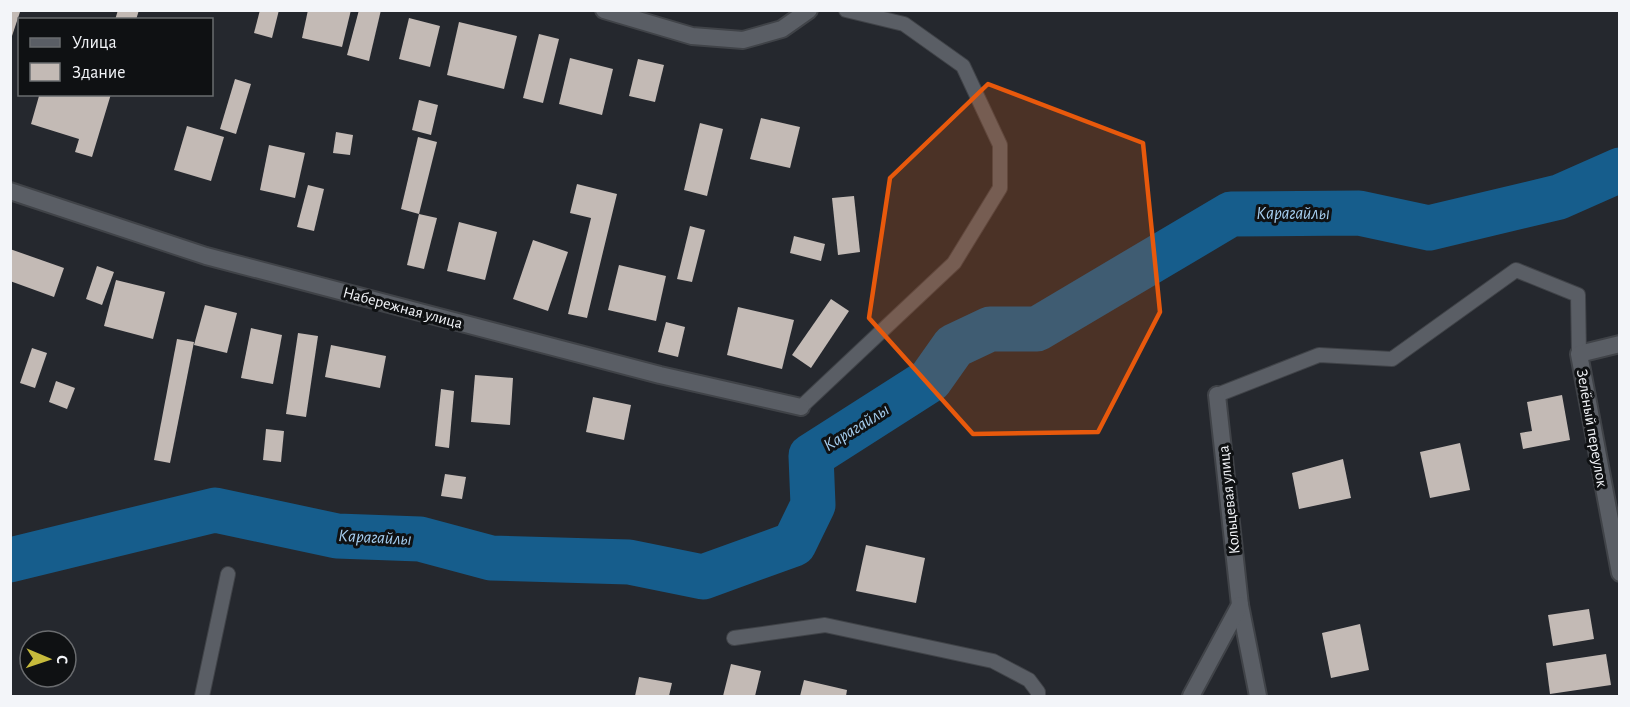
<svg xmlns="http://www.w3.org/2000/svg" width="1630" height="707" font-family="'Alegreya Sans',sans-serif">
<style>
.lines{fill:none;stroke-linecap:round;stroke-linejoin:round}
.river{stroke:#165d8c;stroke-width:45}
.building{fill:#c3bab5}
.service-casing{stroke:#404348;stroke-width:16}
.minor-casing{stroke:#404348;stroke-width:20}
.service{stroke:#5a5e65;stroke-width:14}
.minor{stroke:#5a5e65;stroke-width:16}
.marked{fill:#e8590c;fill-opacity:0.2;stroke:#e8590c;stroke-width:4.5;stroke-linejoin:round}
.labels{text-anchor:middle;stroke-width:6;stroke-linejoin:round;paint-order:stroke}
.street-label{font-size:16px;fill:#f3f5f9;stroke:#0f1113}
.water-label{font-size:18px;font-style:italic;fill:#a5cdee;stroke:#0f1113}
</style>
<rect width="100%" height="100%" fill="#25282e"/>
<g class="lines">
<polyline class="river" points="10,560 215,510 337,536 420,539 491,558 629,562 703,577 794,544 813,505 811,456 930,380 954,346 990,329 1037,329 1231,214 1359,213 1429,228 1559,197 1620,170"/>
</g>
<g class="building">
<polygon points="10,10 20,12 11,39 10,39"/>
<polygon points="118,10 139,10 136,20 115,20"/>
<polygon points="260,10 279,10 272,38 254,33"/>
<polygon points="308,10 351,10 342,47 302,38"/>
<polygon points="359,10 381,10 369,61 347,55"/>
<polygon points="409,18 440,26 430,67 399,59"/>
<polygon points="459,22 517,36 504,89 447,75"/>
<polygon points="539,34 559,39 543,103 523,98"/>
<polygon points="570,58 613,69 602,115 559,104"/>
<polygon points="638,59 664,65 655,102 629,96"/>
<polygon points="235,79 251,84 236,134 220,129"/>
<polygon points="35,94 86,94 92,96 93,94 111,94 92,157 75,152 79,139 31,124 39,96"/>
<polygon points="419,100 438,105 431,135 412,130"/>
<polygon points="761,118 800,127 790,168 750,159"/>
<polygon points="700,123 723,129 707,196 684,190"/>
<polygon points="187,126 224,137 211,181 174,170"/>
<polygon points="336,132 353,135 350,155 333,153"/>
<polygon points="418,137 437,142 419,214 401,209"/>
<polygon points="269,145 305,153 295,198 260,190"/>
<polygon points="577,184 617,194 587,318 568,314 591,218 570,213"/>
<polygon points="308,185 324,189 314,231 297,227"/>
<polygon points="854,196 860,252 838,255 832,198"/>
<polygon points="419,214 437,218 424,269 407,265"/>
<polygon points="459,222 497,232 485,280 447,271"/>
<polygon points="690,226 705,230 692,282 677,279"/>
<polygon points="794,236 825,244 821,261 790,253"/>
<polygon points="533,240 568,252 548,311 513,299"/>
<polygon points="10,249 64,268 54,297 10,281"/>
<polygon points="619,265 666,276 656,321 608,310"/>
<polygon points="97,266 114,272 102,305 86,299"/>
<polygon points="116,280 165,292 153,339 104,326"/>
<polygon points="831,299 849,311 811,368 792,355"/>
<polygon points="205,305 237,313 227,353 194,345"/>
<polygon points="738,307 794,320 782,369 727,355"/>
<polygon points="666,322 685,327 678,357 658,352"/>
<polygon points="251,328 282,335 273,384 241,378"/>
<polygon points="298,333 318,336 306,417 286,414"/>
<polygon points="177,339 194,342 170,463 154,460"/>
<polygon points="331,345 386,356 380,388 325,377"/>
<polygon points="32,348 47,353 35,388 20,383"/>
<polygon points="475,375 513,378 510,425 471,422"/>
<polygon points="56,381 75,388 67,409 49,402"/>
<polygon points="441,389 454,391 449,448 435,446"/>
<polygon points="1562,395 1570,440 1523,449 1520,433 1532,431 1527,402"/>
<polygon points="593,397 631,405 624,440 586,432"/>
<polygon points="266,429 284,431 281,462 263,460"/>
<polygon points="1460,443 1470,490 1430,498 1420,452"/>
<polygon points="1343,459 1351,498 1299,509 1292,473"/>
<polygon points="445,474 466,477 462,499 441,496"/>
<polygon points="866,545 925,558 916,603 856,591"/>
<polygon points="1589,609 1594,639 1553,646 1548,615"/>
<polygon points="1360,624 1369,670 1331,678 1322,633"/>
<polygon points="1606,654 1611,685 1550,694 1546,663"/>
<polygon points="731,664 761,671 755,696 723,696"/>
<polygon points="639,677 672,683 669,696 635,696"/>
<polygon points="804,680 847,690 846,696 800,696"/>
</g>
<g class="lines">
<g class="service-casing">
<g id="service">
<polyline points="1217,395 1319,355 1392,359 1516,270 1578,295 1579,354"/>
<polyline points="801,407 954,263 1000,188 1000,145 963,66 904,24 846,10"/>
<polyline points="734,638 825,625 993,661 1029,680 1038,692 1038,696"/>
<polyline points="202,696 228,574"/>
</g>
</g>
<g class="minor-casing">
<g id="minor">
<polyline points="604,10 692,36 743,40 782,29 809,10"/>
<polyline points="10,191 206,256 660,375 801,407"/>
<polyline points="1620,344 1579,354 1620,573"/>
<polyline points="1217,395 1240,605 1258,696"/>
<polyline points="1191,696 1240,605"/>
</g>
</g>
<use href="#service" class="service"/>
<use href="#minor" class="minor"/>
</g>
<path class="marked" d="M988,84L1143,143L1160,312L1098,432L973,434L869,318L890,178Z"/>
<g class="labels">
<g class="street-label">
<text transform="translate(403 307) rotate(15)" y="6">Набережная улица</text>
<text transform="translate(1593 428) rotate(80)" y="6">Зелёный переулок</text>
<text transform="translate(1228 500) rotate(-96)" y="6">Кольцевая улица</text>
</g>
<g class="water-label">
<text x="1293" y="219">Карагайлы</text>
<text transform="translate(856 427) rotate(-32)" y="6">Карагайлы</text>
<text transform="translate(375 537) rotate(3)" y="6">Карагайлы</text>
</g>
</g>
<rect width="1630" height="707" fill="none" stroke="#f3f5f9" stroke-width="24"/>
<rect x="18" y="18" width="195" height="78" fill="#0f1113" stroke="#6a6c6f" stroke-width="1.5"/>
<rect x="30" y="38" width="30" height="9" fill="#5a5e65" stroke="#6a6c6f" stroke-width="1.5"/>
<text x="72" y="48" font-size="18" fill="#f3f5f9">Улица</text>
<rect x="30" y="63" width="30" height="18" fill="#c3bab5" stroke="#6a6c6f" stroke-width="1.5"/>
<text x="72" y="78" font-size="18" fill="#f3f5f9">Здание</text>
<g transform="translate(48 659) rotate(92)"><circle r="28" fill="#0f1113" stroke="#6a6c6f" stroke-width="1.5"/>
<path d="M0-4.5L10 22L0 15L-10 22Z" fill="#c7bb3c"/>
<text y="-9" font-size="16" font-weight="bold" text-anchor="middle" fill="#f3f5f9">С</text>
</g>
</svg>
